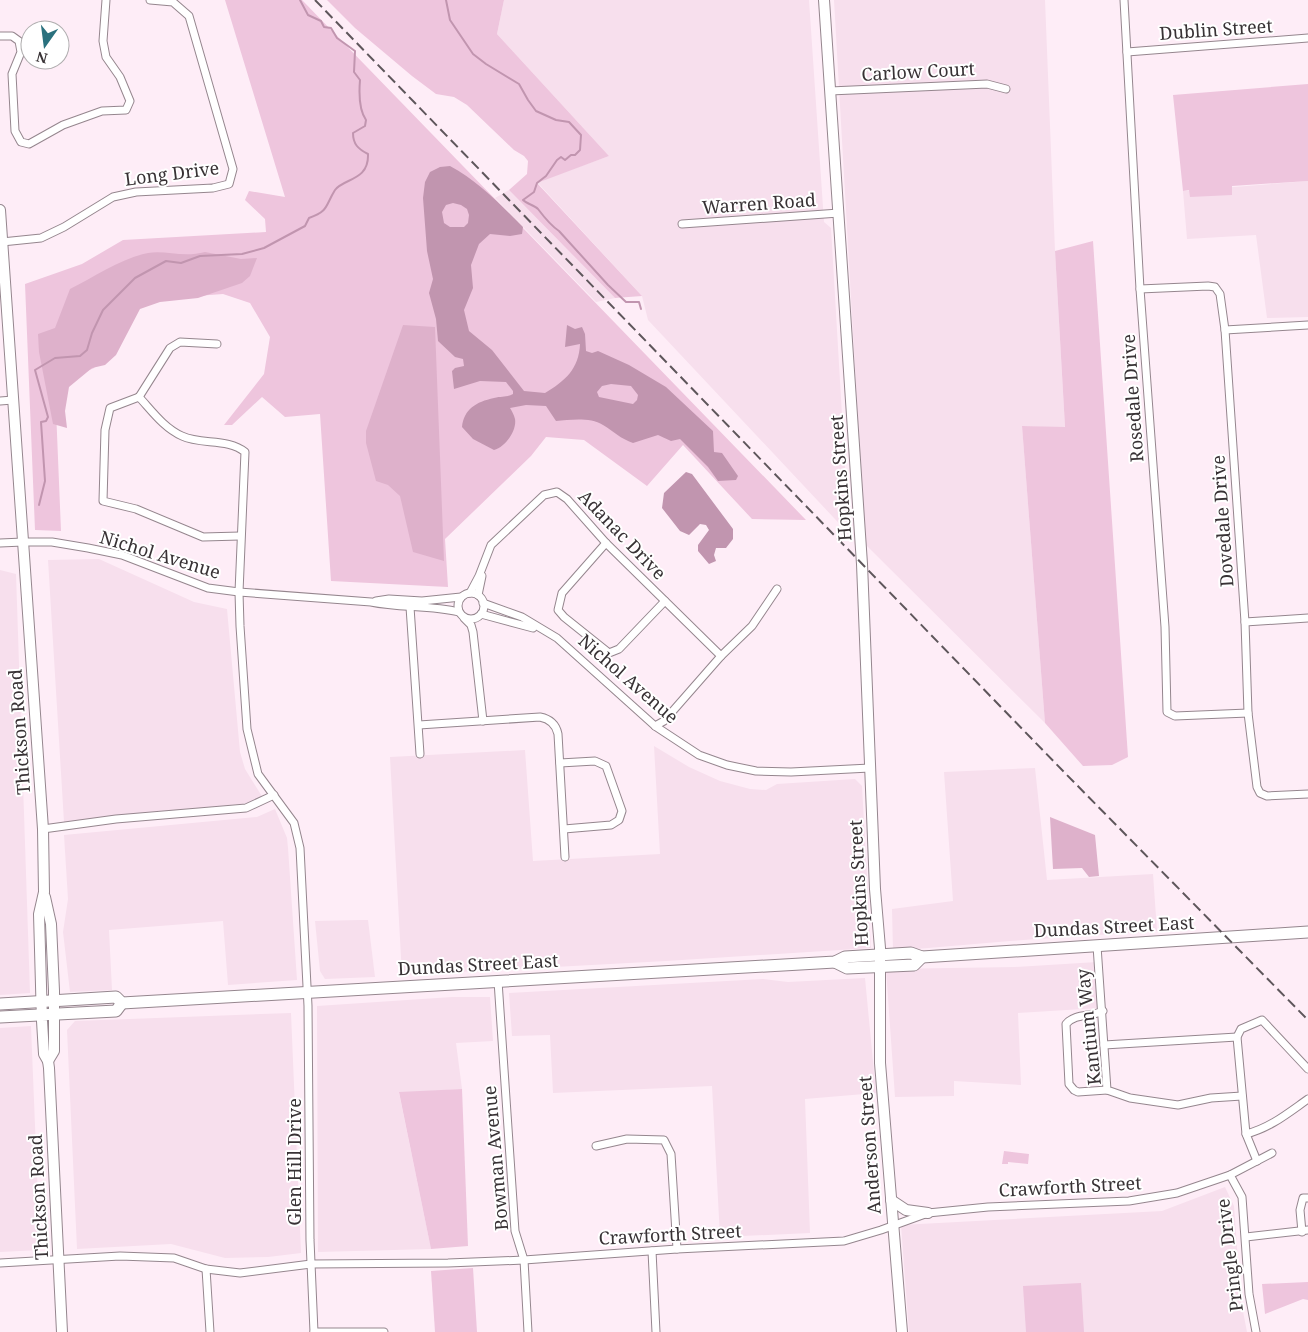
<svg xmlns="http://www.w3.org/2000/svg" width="1308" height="1332" font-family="'Noto Serif',serif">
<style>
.built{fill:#f7dfed}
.green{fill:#eec5dd}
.forest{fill:#deb1cb}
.water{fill:#c195af;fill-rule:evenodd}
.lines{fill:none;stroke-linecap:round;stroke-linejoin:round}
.stream{stroke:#c195af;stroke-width:2}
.minor-casing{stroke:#95868e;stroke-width:9}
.secondary-casing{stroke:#95868e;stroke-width:12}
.primary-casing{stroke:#95868e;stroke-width:13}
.minor{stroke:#fff;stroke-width:7}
.secondary{stroke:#fff;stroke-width:10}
.primary{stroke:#fff;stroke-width:11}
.rail{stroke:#5e565b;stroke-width:2;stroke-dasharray:10 5;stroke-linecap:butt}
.labels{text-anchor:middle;stroke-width:4;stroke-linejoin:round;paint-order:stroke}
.street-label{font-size:18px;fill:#383235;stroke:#fff}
</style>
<rect width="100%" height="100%" fill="#feedf7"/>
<g class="built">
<polygon points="504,0 809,0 824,222 831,228 849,534 648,320 642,296 537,182 609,156 497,34"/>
<polygon points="834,0 1045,0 1055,251 1065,428 1022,426 1045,723 865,544"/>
<polygon points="1308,181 1308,317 1267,318 1256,235 1187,239 1183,191"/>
<polygon points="509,190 615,298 596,302 495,198"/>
<polygon points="99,559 194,602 227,609 240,752 245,769 263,798 249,803 64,822 48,560"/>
<polygon points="0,570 16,574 30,993 0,995"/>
<polygon points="654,746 689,767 720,781 750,789 766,790 777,784 855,779 862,786 871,948 666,961 402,975 390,757 525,750 533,861 660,854"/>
<polygon points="1035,768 1047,880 1153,874 1157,931 1010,941 893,951 892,909 953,901 944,772"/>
<polygon points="275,809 287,838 288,848 297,980 228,985 223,921 109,930 112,990 70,992 63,932 68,899 64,835 257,817"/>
<polygon points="360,920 368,920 375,977 325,979 320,971 315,921"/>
<polygon points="1097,962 1099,1008 1018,1013 1021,1085 954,1081 954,1096 895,1097 886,969 1015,967"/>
<polygon points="865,978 876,1093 805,1099 810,1233 720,1237 712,1086 553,1093 550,1035 512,1036 509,993 763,979 788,982"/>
<polygon points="452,997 490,997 493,1041 456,1043 462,1089 399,1093 431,1249 318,1252 317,1006"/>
<polygon points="291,1013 301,1253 268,1257 225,1258 171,1244 77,1249 67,1030 75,1021"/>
<polygon points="31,1026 40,1250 0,1252 0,1028"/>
<polygon points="1225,1187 1234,1206 1241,1301 1247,1332 909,1332 901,1225 1162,1211"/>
</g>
<g class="green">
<polygon points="225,0 302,0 806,520 752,519 683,445 647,486 584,440 546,437 531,456 445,539 448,587 331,581 320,414 285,417 262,397 232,425 224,425 264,374 270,337 250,303 223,294 142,300 115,334 94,368 55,385 61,531 35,530 25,284 82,264 123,240 266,232 265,219 245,200 249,191 285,197"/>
<polygon points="327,0 504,0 497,34 609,156 537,183 642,296 615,298 509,190 527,174 528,161 524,156 514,150 467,105 454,97 436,94 412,76 355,28"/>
<polygon points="1308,84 1308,181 1232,186 1232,195 1190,197 1189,190 1183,191 1173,95"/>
<polygon points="1093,241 1128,757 1112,765 1083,766 1045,723 1022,426 1065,427 1055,251"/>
<polygon points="462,1089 468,1246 431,1249 399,1092"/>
<polygon points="1004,1151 1029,1154 1028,1164 1008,1162 1008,1164 1002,1164"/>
<polygon points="473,1268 477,1332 435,1332 431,1271"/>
<polygon points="1308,1282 1308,1300 1303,1299 1265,1314 1262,1284"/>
<polygon points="1081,1283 1084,1332 1026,1332 1023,1286"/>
</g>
<g class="forest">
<path d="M205,252L241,259L257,258L250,276L242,283L198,298L160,302L140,309L116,355L105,365L92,368L69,387L65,411L67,428L53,424L39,352L38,334L55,328L70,289C94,277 122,258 148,253C166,250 183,258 205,252Z"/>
<polygon points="403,325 435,327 444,561 413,552 400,496 388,485 376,481 366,443 366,431"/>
<polygon points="1050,817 1095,835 1099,876 1089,877 1082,868 1053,869"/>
</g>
<g class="water">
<path d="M450,166C478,181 501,205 523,227L522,234L510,236L490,234L479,244L471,265L473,288L464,310L469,331L492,350L524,391L545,393C565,381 579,369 580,344L565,347L567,325L575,329L582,327L585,334L586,351L592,353L598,351L629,365L666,387L713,431L714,452L722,453L738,476L736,480L718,481L708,467L680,439L671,441L658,435L633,443C621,439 613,431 603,425C590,417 570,420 556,421L546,406L526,405L510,408C512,411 514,415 515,419C517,431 505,447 494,450L473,439L462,427C464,409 476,402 494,398C502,396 505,398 513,394V391L506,382L480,381L454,389L452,371L455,368L464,366L463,359L455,357L438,341L436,319L429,293L433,279L427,251L423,198L425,182L430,172L440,167ZM453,203L461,205L467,209L469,215L468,223L464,227H450L444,223L442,212L446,205ZM611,384L631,386L638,395L637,400L633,404L599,397L597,392L602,386Z"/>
<polygon points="686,472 692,474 733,529 733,539 726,548 716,548 714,555 716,561 709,564 698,551 698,545 709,530 706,525 700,524 689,535 680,531 662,508 664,493"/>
</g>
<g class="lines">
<g class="stream">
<path d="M446,0L450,20L473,54L486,64L519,84L528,100L536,111L556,120L569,122L581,135L580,150L575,155H571L565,160L561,157L557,160L546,176L537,183L534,192L523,200C527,204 534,205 538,209C544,217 550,225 559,231L608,285L626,302H639L641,309"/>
<path d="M39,505L45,481L41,422L46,421L48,417L35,370L55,358L80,356L87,350L92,333L103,310L135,278L166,261L181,263L200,256L242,254L264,248L305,226L309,218C329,211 325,206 335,190C344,178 369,181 368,154C358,149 353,144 353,133L365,126L366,120C359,110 359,92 360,80L354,72L355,51L337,38L331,28L324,27L321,21L308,15L300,0"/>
</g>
<g class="minor-casing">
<g id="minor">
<polyline points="1124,0 1140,289 1165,627 1167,712 1175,716 1248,713"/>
<polyline points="0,36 12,36 19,41 21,52 12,74 15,131 21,142 29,144 63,125 102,111 126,110 130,101 120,77 106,57 103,41 106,0"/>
<polyline points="1127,52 1308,38"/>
<polyline points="830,91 987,84 1006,89"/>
<polyline points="682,224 839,213"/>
<polyline points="2,242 41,238 64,227 113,197 136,192 213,188 229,184 233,169 189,16 173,2 150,0"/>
<polyline points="1140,289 1208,286 1215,287 1220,294 1225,330 1245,622 1248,713 1257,787 1260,793 1267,796 1308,794"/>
<polyline points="1225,330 1308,325"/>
<path d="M139,397C152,411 164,428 182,436C201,445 228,438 245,452L239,592L240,626L247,729L258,774L294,823L300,848L308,1006L310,1240L314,1332"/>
<polyline points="139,397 110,408 105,430 103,501 136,509 203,537 240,536"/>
<polyline points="139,397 170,348 180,342 217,344"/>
<polyline points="0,401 13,400"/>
<path d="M0,543L23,542H52L88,548L122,555L208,588L239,592L371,602C400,608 430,605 459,612"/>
<polyline points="606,543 562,593 558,610 564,617 609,653 619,649 665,601"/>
<circle cx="471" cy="606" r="13"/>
<polyline points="470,593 479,576 491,545 544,495 557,492 567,499 606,543 721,656"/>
<polyline points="478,595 482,576"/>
<polyline points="376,601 389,599 422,601 461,597"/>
<polyline points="483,603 522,617 557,638 655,726 699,755 727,765 756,771 791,772 870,768"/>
<polyline points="410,607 420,754"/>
<polyline points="481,614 533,628"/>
<polyline points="464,618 471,625 473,632 483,721"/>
<polyline points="1245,622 1308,618"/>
<path d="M419,725L540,717C550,719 556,724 558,734L565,857"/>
<polyline points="655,726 664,721 721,656 752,626 777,589"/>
<polyline points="560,763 595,761 606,766 622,811 619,820 611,825 564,829"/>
<polyline points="43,829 116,819 246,808 274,795"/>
<polyline points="1097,946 1107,1090 1130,1098 1178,1105 1211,1098 1242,1096"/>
<polyline points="498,981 515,1231 524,1260 528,1332"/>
<path d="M1103,1011C1091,1017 1075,1013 1066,1024L1069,1084L1074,1090L1078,1092L1107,1090"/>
<polyline points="1104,1045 1237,1037"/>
<path d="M1246,1134C1270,1128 1288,1113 1308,1099"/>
<polyline points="596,1146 627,1139 664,1140 671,1154 677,1249"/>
<polyline points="1257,1161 1246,1134 1237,1037 1241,1029 1262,1020 1308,1069"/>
<polyline points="1230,1175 1242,1197 1249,1294 1256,1332"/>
<polyline points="1302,1232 1300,1210 1303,1198 1308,1198"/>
<polyline points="1246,1237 1308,1230"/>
<polyline points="652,1251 656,1332"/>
<polyline points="0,1263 120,1256 174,1258 206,1269 240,1273 311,1264 448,1263 524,1260 677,1249 844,1241 881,1230 928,1213 988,1207 1129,1201 1177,1193 1230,1175 1272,1153"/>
<polyline points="206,1269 210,1332"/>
<polyline points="314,1332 384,1332"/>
</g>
</g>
<g class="secondary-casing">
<g id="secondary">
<polyline points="824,0 862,564 875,889 880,948 880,1063 902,1332"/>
<polyline points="0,210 43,829 44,892 39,914 42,1021 44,1054 48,1061 49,1068 62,1332"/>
<polyline points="45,897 51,924 54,991 54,1051 48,1061"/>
<polyline points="891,1200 906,1210 928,1213"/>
</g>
</g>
<g class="primary-casing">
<g id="primary">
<polyline points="835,962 847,968 914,965 922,957"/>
<polyline points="0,1004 116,997 122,1003 835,962 845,957 911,953 922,957 1308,932"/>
<polyline points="0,1017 116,1011 122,1003"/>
</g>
</g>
<use href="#minor" class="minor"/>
<use href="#secondary" class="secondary"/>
<use href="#primary" class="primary"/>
<polyline class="rail" points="315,0 1064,772 1308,1020"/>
</g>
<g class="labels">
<g class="street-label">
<text transform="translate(1216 30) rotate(-4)" y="6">Dublin Street</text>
<text transform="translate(918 72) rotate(-3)" y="6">Carlow Court</text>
<text transform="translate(172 174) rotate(-7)" y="6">Long Drive</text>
<text transform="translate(759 204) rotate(-4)" y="6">Warren Road</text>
<text transform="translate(1133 398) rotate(-94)" y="6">Rosedale Drive</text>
<text transform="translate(841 478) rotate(-94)" y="6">Hopkins Street</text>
<text transform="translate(1223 521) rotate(-94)" y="6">Dovedale Drive</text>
<text transform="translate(622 535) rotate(46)" y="6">Adanac Drive</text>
<text transform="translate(160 555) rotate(17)" y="6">Nichol Avenue</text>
<text transform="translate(628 679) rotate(41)" y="6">Nichol Avenue</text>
<text transform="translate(20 732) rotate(-94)" y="6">Thickson Road</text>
<text transform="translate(859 883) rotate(-93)" y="6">Hopkins Street</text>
<text transform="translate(1114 927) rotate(-3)" y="6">Dundas Street East</text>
<text transform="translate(478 965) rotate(-3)" y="6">Dundas Street East</text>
<text transform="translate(1089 1027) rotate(-96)" y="6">Kantium Way</text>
<text transform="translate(870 1145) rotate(-94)" y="6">Anderson Street</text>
<text transform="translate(496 1158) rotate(-95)" y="6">Bowman Avenue</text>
<text transform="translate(295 1162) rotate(-90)" y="6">Glen Hill Drive</text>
<text transform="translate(1070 1187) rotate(-3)" y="6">Crawforth Street</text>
<text transform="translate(39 1197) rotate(-93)" y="6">Thickson Road</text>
<text transform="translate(670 1235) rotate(-3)" y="6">Crawforth Street</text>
<text transform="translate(1230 1255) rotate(-97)" y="6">Pringle Drive</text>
</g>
</g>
<g transform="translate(45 45) rotate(194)"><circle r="24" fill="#ffffff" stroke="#afadae"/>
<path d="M0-4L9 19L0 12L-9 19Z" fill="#2a717e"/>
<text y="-8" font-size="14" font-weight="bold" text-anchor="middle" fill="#383235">N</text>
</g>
</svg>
